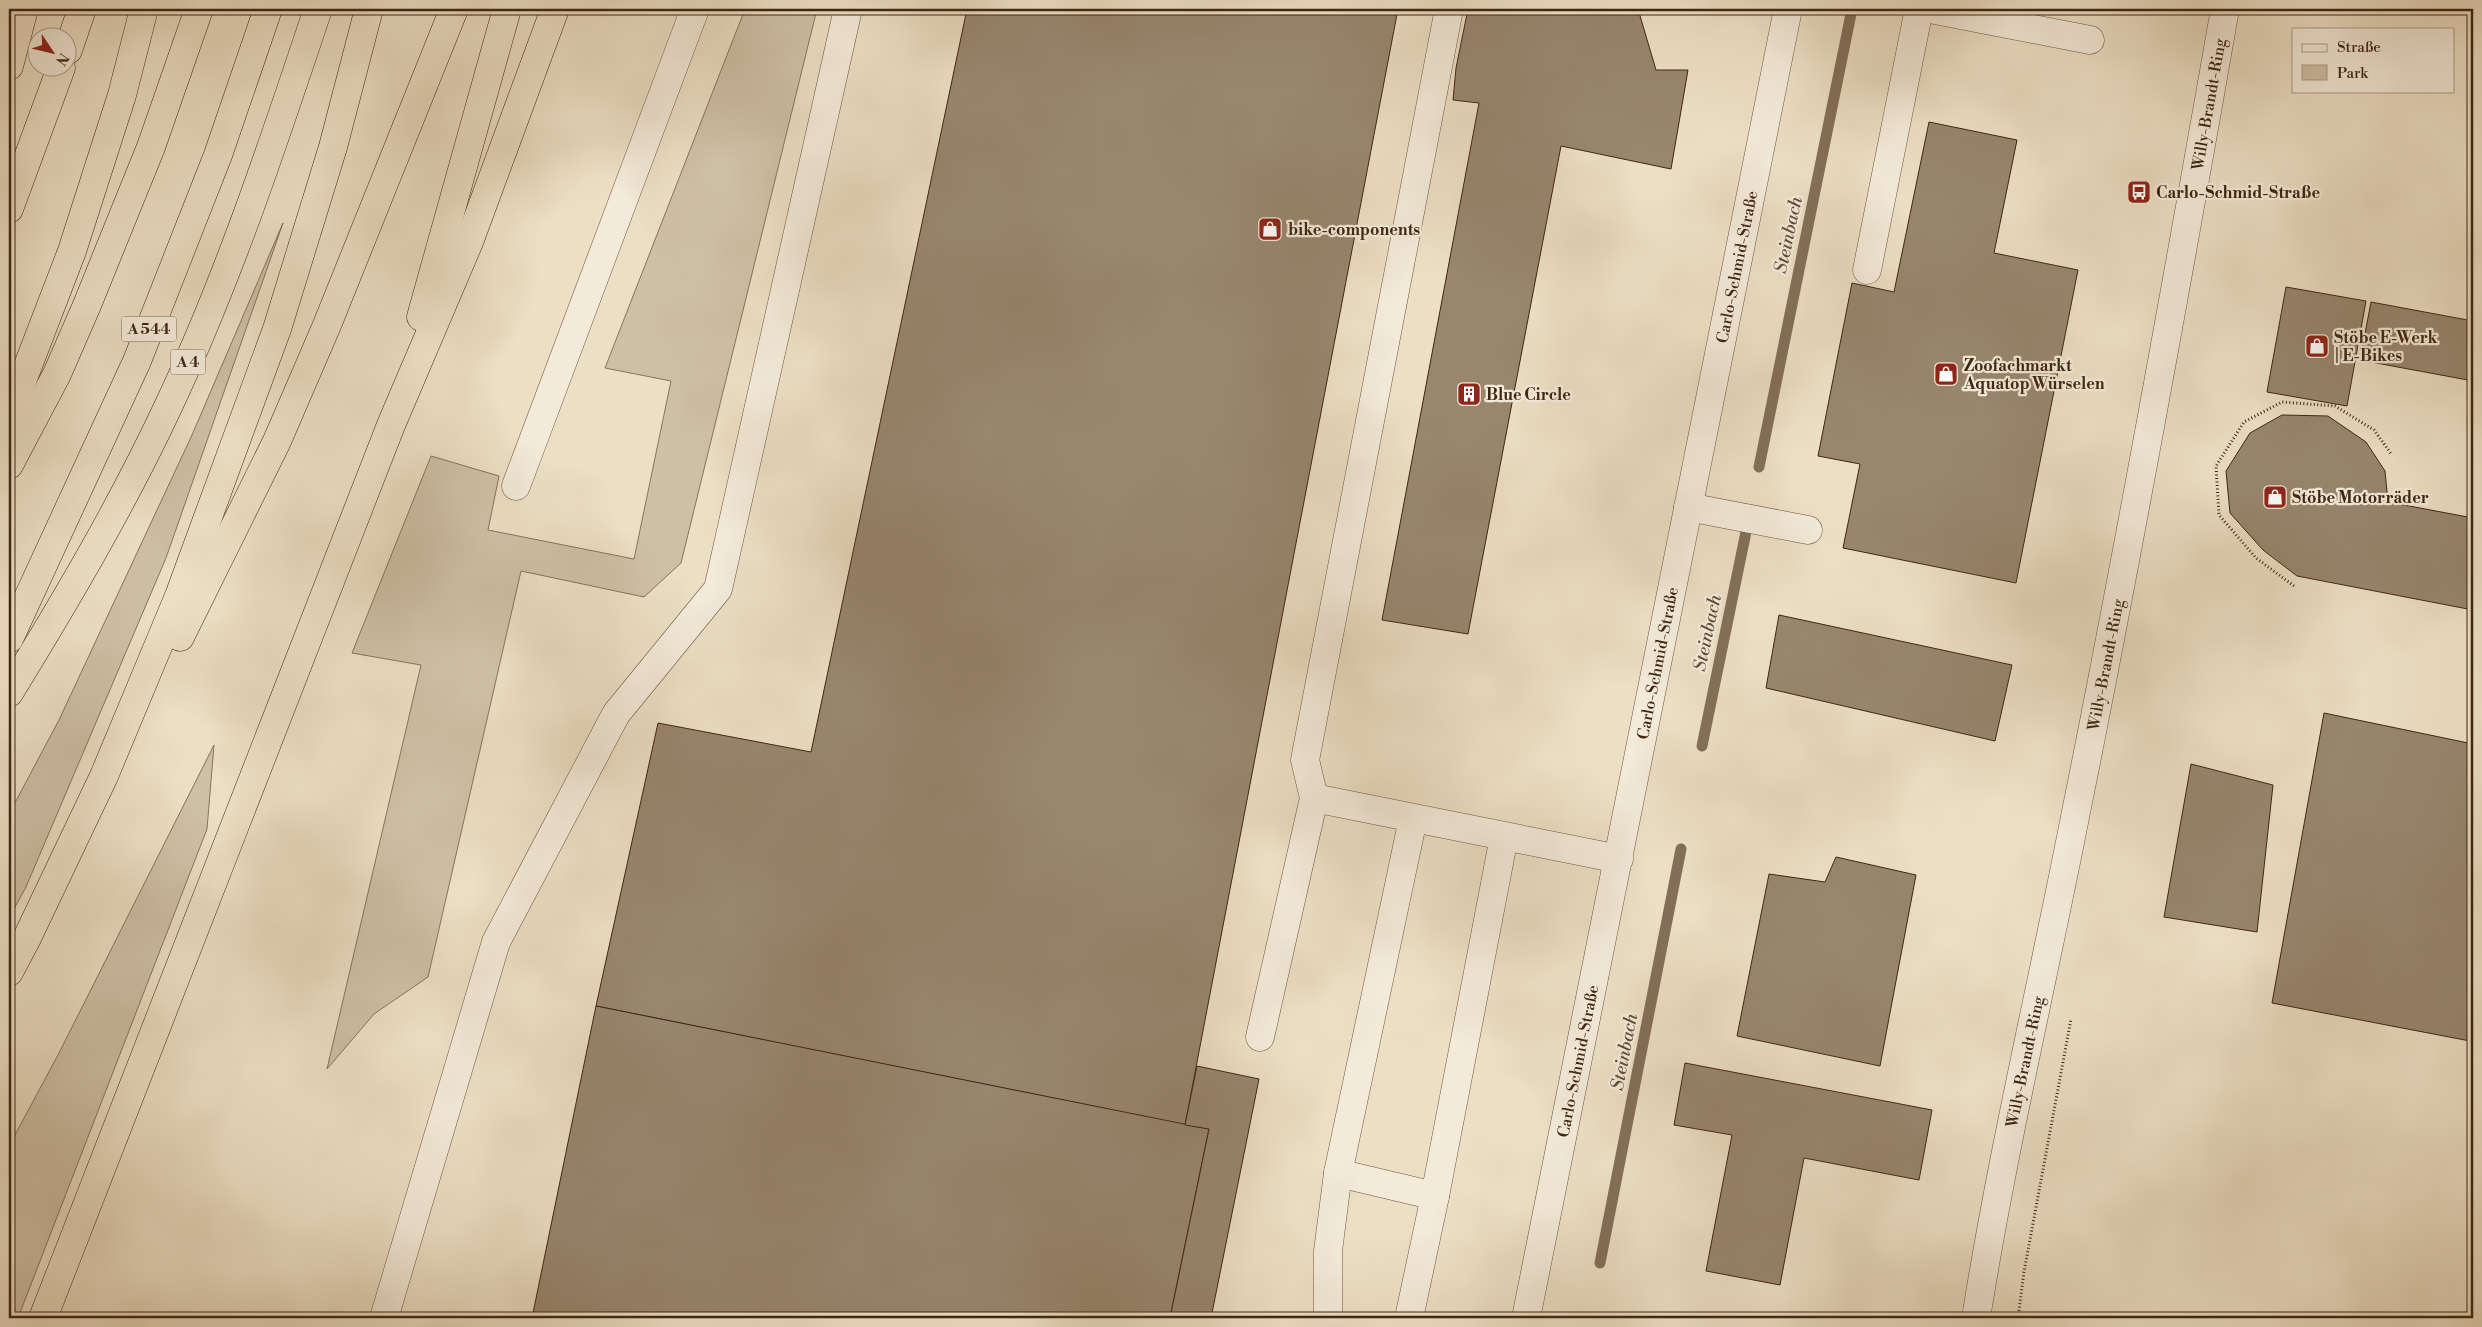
<svg xmlns="http://www.w3.org/2000/svg" width="2482" height="1327" font-family="'Libre Bodoni',serif">
<style>
.green{fill:#cec0a6;stroke:#86735c}
.lines{fill:none;stroke-linecap:round;stroke-linejoin:round}
.stream{stroke:#836f59;stroke-width:11}
.building{fill:#98866f;stroke:#3e2613}
.minor-casing{stroke:#6a543f;stroke-width:29}
.highway-casing{stroke:#3e2613;stroke-width:29}
.path{stroke:#3e2613;stroke-width:3;stroke-dasharray:1 2.5;stroke-linecap:butt}
.minor{stroke:#f3ead9;stroke-width:28}
.highway{stroke:#ecdfc4;stroke-width:28}
.labels{text-anchor:middle;stroke-width:4.5;stroke-linejoin:round;paint-order:stroke}
.shield{fill:#f3ead9;stroke:#74614e;stroke-width:1}
.shield-label{font-size:15px;font-weight:bold;fill:#3e2613}
.street-label{font-size:16px;fill:#3e2613;stroke:#f3ead9}
.poi-label{font-size:16px;font-weight:bold;fill:#3e2613;stroke:#f3ead9;text-anchor:start}
.water-label{font-size:18px;font-style:italic;fill:#604b36;stroke:#f3ead9}
</style>
<rect width="100%" height="100%" fill="#ecdfc4"/>
<filter id="stains"><feTurbulence type="fractalNoise" baseFrequency=".004" numOctaves="4"/><feColorMatrix values="0 0 0 0 .2 0 0 0 0 .09 0 0 0 0 .02 0 0 0 .5 -.17"/></filter>
<radialGradient id="worn" r=".72"><stop offset=".6" stop-color="#630" stop-opacity="0"/><stop offset="1" stop-color="#630" stop-opacity=".3"/></radialGradient>
<g class="green">
<polygon points="745,9 817,9 681,563 644,597 521,571 428,977 374,1014 327,1069 421,665 352,653 431,456 499,476 488,530 634,559 671,381 605,368"/>
<polygon points="283,223 166,558 26,887 9,918 9,814 59,720 192,435"/>
<polygon points="214,745 207,829 18,1318 9,1318 9,1146 58,1055"/>
</g>
<g class="lines">
<g class="stream">
<polyline points="1759,467 1852,9"/>
<polyline points="1702,746 1747,527"/>
<polyline points="1600,1263 1681,849"/>
</g>
</g>
<g class="building">
<polygon points="967,9 1398,9 1185,1125 596,1006 658,723 811,752"/>
<polygon points="1468,9 1638,9 1656,70 1688,70 1671,169 1561,146 1468,634 1382,620 1479,103 1453,100 1456,68"/>
<polygon points="1929,122 2017,140 1994,253 2078,270 2016,583 1843,548 1860,464 1818,456 1852,283 1894,292"/>
<polygon points="2286,287 2366,301 2347,406 2267,392"/>
<polygon points="2371,302 2473,321 2473,381 2360,360"/>
<polygon points="2282,415 2328,416 2366,442 2385,471 2388,502 2473,518 2473,610 2297,576 2263,550 2230,513 2226,471 2250,433"/>
<polygon points="1779,615 2012,665 1995,741 1766,688"/>
<polygon points="2324,713 2473,744 2473,1025 2470,1041 2272,1003"/>
<polygon points="2191,764 2273,785 2257,932 2164,917"/>
<polygon points="1836,857 1916,875 1880,1066 1737,1036 1769,874 1825,882"/>
<polygon points="596,1006 1209,1129 1170,1318 532,1318"/>
<polygon points="1685,1063 1932,1110 1919,1180 1804,1158 1780,1285 1706,1271 1732,1135 1674,1125"/>
<polygon points="1197,1066 1259,1079 1211,1318 1170,1318 1209,1129 1185,1125"/>
</g>
<g class="lines">
<g class="minor-casing">
<g id="minor">
<polyline points="1930,9 2090,40"/>
<polyline points="1867,270 1919,9"/>
<polyline points="516,486 695,9"/>
<polyline points="1688,507 1808,530"/>
<polyline points="1314,798 1619,859"/>
<polyline points="1260,1037 1314,798 1305,760 1449,9"/>
<polyline points="1338,1173 1435,1196"/>
<polyline points="384,1318 496,942 616,714 718,589 848,9"/>
<polyline points="1328,1318 1328,1251 1338,1173 1413,819"/>
<polyline points="1409,1318 1435,1196 1504,837"/>
<path id="s1" d="M1526,1318L1788,9"/>
<path id="s2" d="M1976,1318C2003,1148 2043,981 2076,812C2130,545 2178,277 2225,9"/>
</g>
</g>
<g class="highway-casing">
<g id="highway">
<polyline points="68,50 82,9"/>
<polyline points="9,66 24,9"/>
<polyline points="9,209 61,68"/>
<polyline points="421,317 507,9"/>
<polyline points="9,415 72,251 122,95 144,9"/>
<polyline points="9,465 57,374 87,305 151,147 199,9"/>
<polyline points="180,637 277,441 327,325 454,9"/>
<polyline points="9,639 137,361 218,155 268,9"/>
<path d="M9,693C66,600 121,507 167,409C228,280 273,144 318,9"/>
<polyline points="9,972 26,940 104,776 179,596 277,329 333,147 369,9"/>
<polyline points="43,1318 391,425 469,242 555,9"/>
</g>
</g>
<g class="path">
<polyline points="2294,586 2256,558 2219,515 2216,466 2244,422 2282,402 2335,406 2374,430 2392,455"/>
<polyline points="2018,1318 2024,1272 2071,1019"/>
</g>
<use href="#minor" class="minor"/>
<use href="#highway" class="highway"/>
</g>
<defs>
<g id="bus-square" transform="scale(1.25)"><rect x="-9" y="-9" width="18" height="18" rx="4" fill="#8f2418" stroke="#f3ead9"/><path d="M-5-6H5V4H4V6H2V4H-2V6H-4V4H-5ZM-3.5-4V0h7V-4ZM-3.5 1.2v1.5H-2V1.2ZM2 1.2v1.5H3.5V1.2Z" fill="#fff"/></g>
<g id="shop-square" transform="scale(1.25)"><rect x="-9" y="-9" width="18" height="18" rx="4" fill="#8f2418" stroke="#f3ead9"/><path d="M-5-2.5h2.3a2.7 3.5 0 0 1 5.4 0H5L5.5 6h-11ZM-1.5-2.5h3a1.5 2.3 0 0 0-3 0Z" fill="#fff"/></g>
<g id="building-square" transform="scale(1.25)"><rect x="-9" y="-9" width="18" height="18" rx="4" fill="#8f2418" stroke="#f3ead9"/><path d="M-4-6H4V6H1V3H-1V6H-4ZM-2.5-4.3h1.7v1.8h-1.7ZM.8-4.3h1.7v1.8H.8ZM-2.5-1h1.7V.8h-1.7ZM.8-1h1.7V.8H.8Z" fill="#fff"/></g>
</defs>
<g fill-rule="evenodd">
<use href="#bus-square" x="2139" y="192"/>
<use href="#shop-square" x="1270" y="229"/>
<use href="#shop-square" x="2317" y="346"/>
<use href="#shop-square" x="1946" y="374"/>
<use href="#building-square" x="1469" y="394"/>
<use href="#shop-square" x="2275" y="497"/>
</g>
<g class="labels">
<g class="shield">
<rect x="121.5" y="316.5" width="55" height="25" rx="4"/>
<rect x="170.5" y="349.5" width="35" height="25" rx="4"/>
</g>
<g class="shield-label">
<text x="149" y="334">A 544</text>
<text x="188" y="367">A 4</text>
</g>
<g class="street-label">
<text dy="6" stroke="none"><textPath href="#s2" startOffset="1236">Willy-Brandt-Ring</textPath></text>
<text dy="6" stroke="none"><textPath href="#s1" startOffset="1072">Carlo-Schmid-Straße</textPath></text>
<text dy="6" stroke="none"><textPath href="#s1" startOffset="668">Carlo-Schmid-Straße</textPath></text>
<text dy="6" stroke="none"><textPath href="#s2" startOffset="666">Willy-Brandt-Ring</textPath></text>
<text dy="6" stroke="none"><textPath href="#s1" startOffset="262">Carlo-Schmid-Straße</textPath></text>
<text dy="6" stroke="none"><textPath href="#s2" startOffset="261">Willy-Brandt-Ring</textPath></text>
</g>
<g class="poi-label">
<text x="2156" y="198">Carlo-Schmid-Straße</text>
<text x="1288" y="235">bike-components</text>
<text x="2334" y="343">Stöbe E-Werk<tspan x="2334" dy="18">| E-Bikes</tspan></text>
<text x="1964" y="371">Zoofachmarkt<tspan x="1964" dy="18">Aquatop Würselen</tspan></text>
<text x="1486" y="400">Blue Circle</text>
<text x="2292" y="503">Stöbe Motorräder</text>
</g>
<g class="water-label">
<text transform="translate(1788 235) rotate(-78)" y="6">Steinbach</text>
<text transform="translate(1707 633) rotate(-78)" y="6">Steinbach</text>
<text transform="translate(1624 1052) rotate(-79)" y="6">Steinbach</text>
</g>
</g>
<rect width="2482" height="1327" fill="none" stroke="#ecdfc4" stroke-width="30"/>
<rect x="10" y="10" width="2462" height="1307" fill="none" stroke="#3e2613" stroke-width="2.5"/>
<rect x="15" y="15" width="2452" height="1297" fill="none" stroke="#3e2613"/>
<rect x="2292" y="28" width="162" height="65" fill="#f3ead9" stroke="#ab9c8a"/>
<rect x="2302" y="44" width="25" height="8" fill="#f3ead9" stroke="#ab9c8a"/>
<text x="2337" y="52" font-size="15" fill="#3e2613">Straße</text>
<rect x="2302" y="65" width="25" height="15" fill="#cec0a6" stroke="#ab9c8a"/>
<text x="2337" y="78" font-size="15" fill="#3e2613">Park</text>
<g transform="translate(52 52) rotate(125)"><circle r="24" fill="#f3ead9" stroke="#ab9c8a"/>
<path d="M0-4L9 19L0 12L-9 19Z" fill="#8f2418"/>
<text y="-8" font-size="14" font-weight="bold" text-anchor="middle" fill="#3e2613">N</text>
</g>
<rect width="100%" height="100%" filter="url(#stains)"/>
<rect width="100%" height="100%" fill="url(#worn)"/>
</svg>
